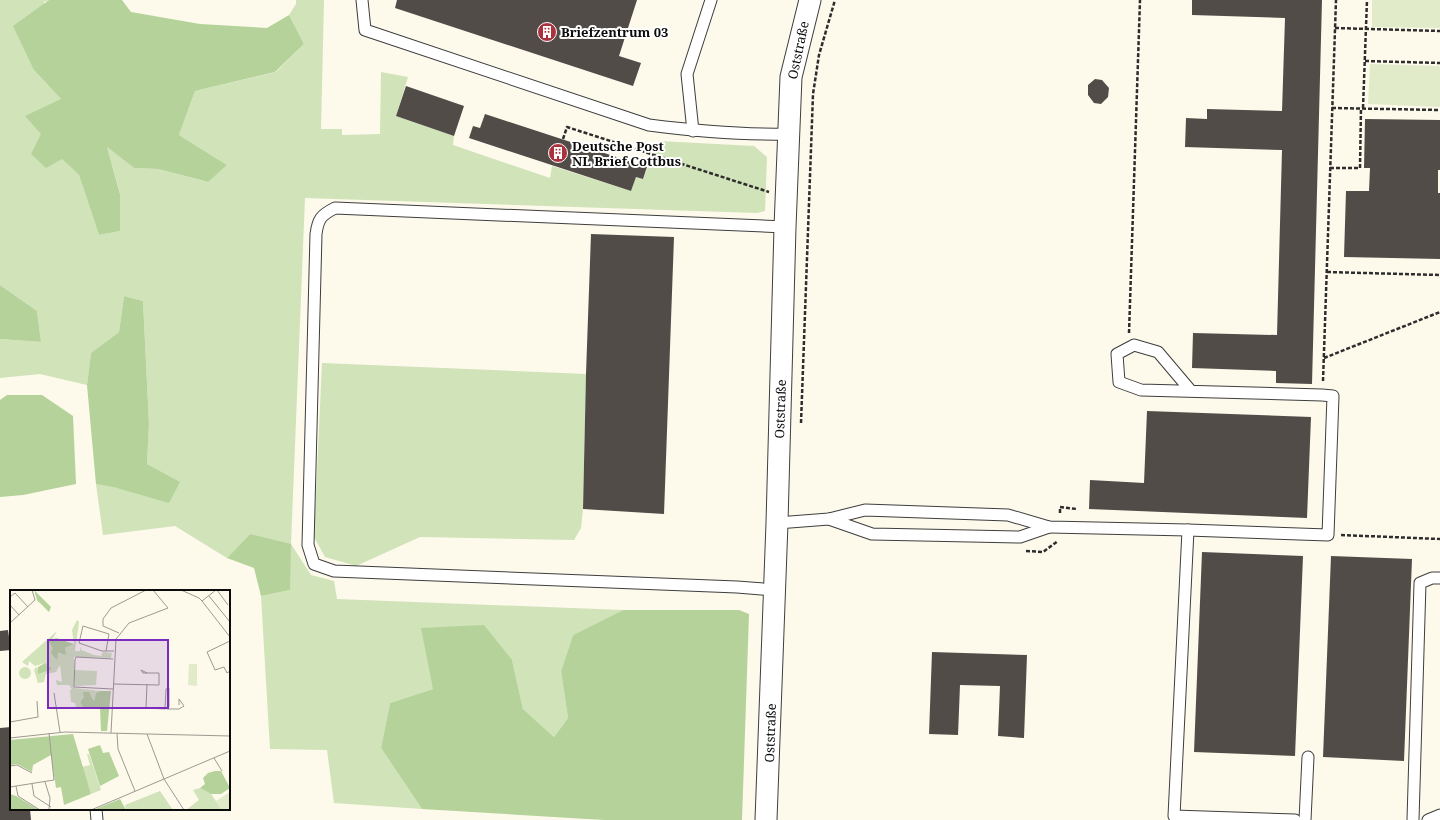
<svg xmlns="http://www.w3.org/2000/svg" width="1440" height="820" font-family="'Noto Serif',serif">
<style>
.green{fill:#d0e3b9}
.forest{fill:#b5d29a}
.pitch{fill:#e1ebc9}
.building{fill:#524c48}
.lines{fill:none;stroke-linecap:round;stroke-linejoin:round}
.lane-casing{stroke:#3e3e3e;stroke-width:13}
.street-casing{stroke:#3e3e3e;stroke-width:23}
.path{stroke:#2d2d2d;stroke-width:2.5;stroke-dasharray:4 2;stroke-linecap:butt}
.lane{stroke:#fff;stroke-width:11}
.street{stroke:#fff;stroke-width:21}
.labels{text-anchor:middle;stroke-width:4;stroke-linejoin:round;paint-order:stroke}
.poi-label{font-size:13px;font-weight:bold;fill:#0b0b0b;stroke:#fff;text-anchor:start}
.street-label{font-size:13px;fill:#0b0b0b;stroke:#fff}
.inset-road{fill:none;stroke:#9c9a91;stroke-width:1}
.view{fill:#7b2cbf;fill-opacity:0.15;stroke:#7b2cbf;stroke-width:2}
.inset-edge{fill:none;stroke:#0b0b0b;stroke-width:2}
</style>
<rect width="100%" height="100%" fill="#fdf9eb"/>
<g class="green">
<polygon points="0,0 49,0 44,2 34,70 61,99 62,159 79,175 99,235 120,231 120,193 107,147 134,168 158,169 207,182 227,165 179,135 195,91 276,72 304,44 289,15 296,4 296,0 324,0 321,129 342,129 342,135 380,134 381,72 408,77 396,116 454,136 453,145 550,178 552,166 631,191 636,177 643,179 659,141 754,146 767,157 765,211 757,213 305,198 291,544 311,575 334,581 337,599 623,610 573,635 561,671 568,718 554,737 523,709 512,660 433,689 390,703 381,748 422,809 334,803 327,750 270,749 261,596 290,590 250,534 227,558 175,526 103,535 96,484 117,488 179,482 147,464 149,424 143,301 124,296 119,332 91,353 87,385 40,374 0,378 0,339 41,342 37,311 0,285"/>
<polygon points="322,363 586,374 583,509 581,528 574,540 420,537 356,566 325,557 314,537"/>
</g>
<g class="forest">
<polygon points="49,0 122,0 131,12 200,24 267,28 289,15 304,44 275,72 195,91 179,135 227,165 208,182 158,169 134,168 107,147 120,194 120,231 99,235 79,175 62,159 46,168 31,154 41,134 25,116 61,99 34,70 13,26"/>
<polygon points="0,285 37,311 41,342 0,339"/>
<polygon points="124,296 143,301 149,424 147,464 180,482 169,503 117,488 96,484 87,385 91,353 119,332"/>
<polygon points="7,395 42,395 73,416 76,484 23,495 0,497 0,400"/>
<polygon points="250,534 291,544 290,590 261,596 254,568 227,558"/>
<polygon points="623,610 739,610 749,614 742,820 604,820 422,809 381,748 390,703 433,689 421,628 484,625 512,660 523,709 554,737 568,718 561,671 573,635"/>
</g>
<g class="pitch">
<polygon points="1372,0 1440,0 1440,28 1372,27"/>
<polygon points="1370,64 1440,66 1440,107 1368,104"/>
</g>
<g class="building">
<polygon points="397,0 637,0 619,56 641,63 633,86 395,8"/>
<polygon points="1192,0 1322,0 1312,384 1276,383 1276,371 1192,368 1193,333 1277,335 1282,150 1185,147 1186,118 1207,119 1207,109 1282,111 1285,18 1192,15"/>
<polygon points="1095,79 1102,80 1109,88 1108,97 1101,104 1094,103 1088,95 1088,85"/>
<polygon points="406,86 464,106 454,136 396,116"/>
<polygon points="485,114 647,167 643,179 636,177 631,191 469,138 473,126 480,128"/>
<polygon points="1365,119 1440,120 1440,170 1438,170 1438,193 1440,193 1440,259 1344,257 1346,191 1369,191 1370,168 1364,168"/>
<polygon points="591,234 674,237 664,514 583,509 586,374"/>
<polygon points="1147,411 1311,417 1307,518 1089,509 1090,480 1144,483"/>
<polygon points="1202,552 1303,556 1295,756 1194,752"/>
<polygon points="1331,556 1412,559 1404,761 1323,757"/>
<polygon points="8,630 11,650 0,651 0,631"/>
<polygon points="932,652 1027,655 1024,738 998,736 1000,686 960,685 958,735 929,734"/>
<polygon points="11,727 11,809 30,809 31,820 0,820 0,728"/>
</g>
<g class="lines">
<g class="lane-casing">
<g id="lane">
<path d="M362,0L365,30L649,125C696,131 742,135 789,134"/>
<polyline points="693,131 687,74 711,0"/>
<polyline points="829,519 872,534 1020,537 1049,527"/>
<polyline points="777,523 829,519 865,510 1008,515 1049,527 1188,530 1328,535 1333,396 1322,395 1141,390 1119,382 1117,354 1134,345 1158,352 1191,391"/>
<polyline points="1188,530 1174,816 1295,820"/>
<path d="M775,590L737,587L334,571L314,564L308,545L316,234C318,219 321,215 335,208L785,227"/>
<polyline points="96,809 97,820"/>
<polyline points="1305,820 1308,757"/>
<polyline points="1413,820 1420,583 1432,578 1440,578"/>
<polyline points="1428,820 1440,815"/>
</g>
</g>
<g class="street-casing">
<polyline id="street" points="766,820 777,523 785,227 791,77 810,0"/>
</g>
<g class="path">
<polyline points="1335,28 1440,31"/>
<polyline points="1365,61 1440,63"/>
<polyline points="1332,108 1440,110"/>
<polyline points="1363,108 1367,0"/>
<polyline points="563,139 567,127 769,192"/>
<polyline points="1330,168 1360,168 1361,108"/>
<polyline points="1327,272 1440,275"/>
<polyline points="1129,333 1140,0"/>
<polyline points="1324,358 1440,312"/>
<polyline points="1323,381 1336,0"/>
<polyline points="801,423 813,94 819,55 835,0"/>
<polyline points="1060,513 1060,507 1077,509"/>
<polyline points="1341,535 1440,539"/>
<polyline points="1026,551 1043,552 1058,541"/>
</g>
<use href="#lane" class="lane"/>
<use href="#street" class="street"/>
</g>
<defs>
<g id="building-disc" transform="scale(1)"><circle r="9.5" fill="#ab323c" stroke="#fff"/><path d="M-4-6H4V6H1V3H-1V6H-4ZM-2.5-4.3h1.7v1.8h-1.7ZM.8-4.3h1.7v1.8H.8ZM-2.5-1h1.7V.8h-1.7ZM.8-1h1.7V.8H.8Z" fill="#fff"/></g>
</defs>
<g fill-rule="evenodd">
<use href="#building-disc" x="547" y="32"/>
<use href="#building-disc" x="558" y="153"/>
</g>
<g class="labels">
<g class="poi-label">
<text x="561" y="37">Briefzentrum 03</text>
<text x="572" y="151">Deutsche Post<tspan x="572" dy="15">NL Brief Cottbus</tspan></text>
</g>
<g class="street-label">
<text transform="translate(798 50) rotate(-78)" y="5">Oststraße</text>
<text transform="translate(780 409) rotate(-88)" y="5">Oststraße</text>
<text transform="translate(770 733) rotate(-88)" y="5">Oststraße</text>
</g>
</g>
<g transform="translate(10 590)">
<rect width="220" height="220" fill="#fdf9eb"/>
<path d="M67,30L69,32L65,61H70V56L71,60L84,65L91,66L93,62L102,63L101,68L64,67V98L90,101L86,103L84,111L81,105L74,107L70,112L73,117H66L65,113L61,112L60,100L62,99L59,95H47L46,90L52,92L50,75L46,82L36,84L34,92L28,93L24,80L26,77L29,79L35,73L25,76L19,71L18,76L12,72L47,41L42,50L44,63L51,64L55,58L64,54L62,40ZM9 83a6 6 0 1 1 12 0a6 6 0 1 1-12 0ZM65,80L87,81L86,95L65,96ZM77,164H79L91,200L81,204L72,177L80,175ZM190,198L201,204L212,220H176L189,210L183,200ZM150,201L163,220H116L115,215Z" fill="#d0e3b9"/>
<path d="M24,0L41,17L39,22L27,10ZM46,48L64,54L55,58L56,65L48,63L47,70L41,63L43,58L39,52ZM35,73L42,79L28,84V77ZM90,101H101L97,141H91L90,118L73,117L70,112L74,107L73,102H79L84,111L86,103ZM63,144L81,204L54,215L51,197L46,198L41,165L23,175L22,182L7,174L0,175V150ZM90,155L93,163L99,162L109,186L90,196L78,159ZM205,181H211L220,198L211,204H201L190,198L195,194L193,188L198,183ZM0,204L6,206L29,220H0ZM110,209L116,220H83Z" fill="#b5d29a"/>
<path d="M179,74H187V96L178,95ZM220,202V220H211L206,211Z" fill="#e1ebc9"/>
<path class="inset-road" d="M171,0L189,8L192,11M206,0L192,11L220,47M207,0L218,15M199,6L220,32M0,7L5,3L18,17M0,15L9,25M0,33L25,10L22,0M109,43L93,36V29L101,18L136,0M220,51L197,62L205,80L214,77L217,83L220,81M96,61L99,44L73,36L69,53L92,61H104M103,94L149,95V83H133L131,80L137,83M137,94L136,118L155,119L156,99L159,98V117L155,119M103,99L64,97L65,70L66,67L103,69M44,103L50,142M157,119H169L174,116L169,109V115M0,132L28,127L27,111M101,143L106,49L119,33L158,18L143,0M107,143L108,159L125,201M137,144L154,189L174,220M0,148L55,142L220,146M204,168L212,181M0,176L7,175L22,183M35,192L40,208L39,220M22,194L24,206L41,217M6,196L8,206L30,220M0,197L44,190L39,143M81,220L220,161"/>
<path class="view" d="M38,50H158V118H38Z"/>
<rect width="220" height="220" class="inset-edge"/>
</g>
</svg>
